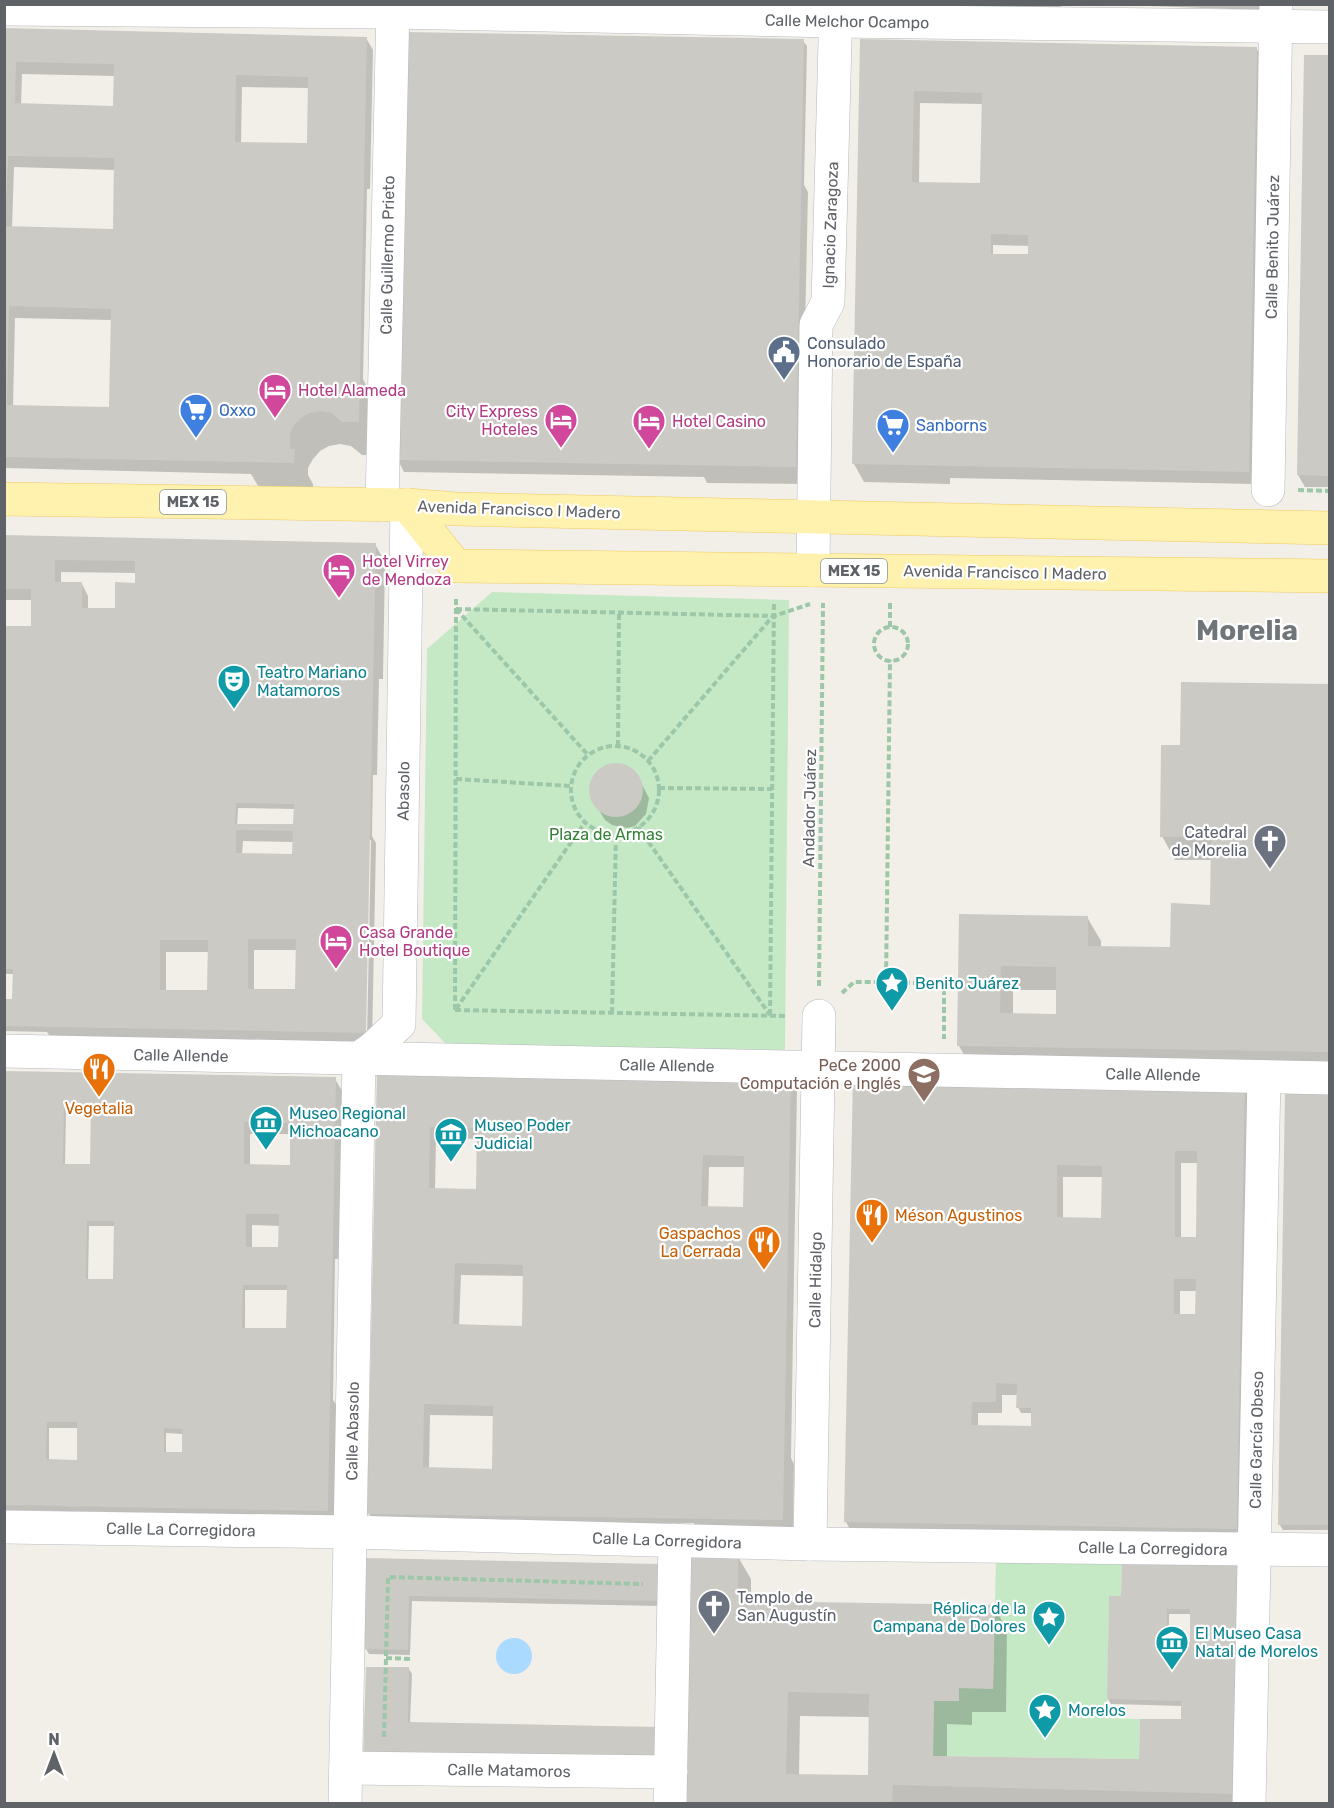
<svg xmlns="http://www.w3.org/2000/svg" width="1334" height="1808" font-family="Rubik,sans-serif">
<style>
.green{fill:#c5e8c5}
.water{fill:#aadaff}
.shadow{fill:#0003;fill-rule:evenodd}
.building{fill:#cccac5;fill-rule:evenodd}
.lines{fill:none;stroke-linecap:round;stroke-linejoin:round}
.street-casing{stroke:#b5b8bc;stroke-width:34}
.secondary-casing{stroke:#b6babf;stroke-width:34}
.primary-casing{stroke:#f2c960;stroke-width:34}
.path{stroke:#9cc7a9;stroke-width:4;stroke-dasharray:6 3;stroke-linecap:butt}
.street{stroke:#fff;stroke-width:33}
.secondary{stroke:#fff;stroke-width:33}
.primary{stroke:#fff2af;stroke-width:33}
.labels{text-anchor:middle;stroke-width:4.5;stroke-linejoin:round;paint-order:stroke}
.shield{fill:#fff;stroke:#8f9295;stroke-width:1.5}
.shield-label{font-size:15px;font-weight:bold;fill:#5f6368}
.street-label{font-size:16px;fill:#5f6368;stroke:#fff}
.service-label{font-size:16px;fill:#4e5e75;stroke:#fff;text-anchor:start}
.hotel-label{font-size:16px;fill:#b23c85;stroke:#fff;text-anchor:start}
.shop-label{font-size:16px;fill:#366cbe;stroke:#fff;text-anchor:start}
.culture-label{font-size:16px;fill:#0d838f;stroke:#fff;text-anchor:start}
.worship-label{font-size:16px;fill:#5b616d;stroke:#fff;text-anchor:end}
.park-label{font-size:16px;fill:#348238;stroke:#fff}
.education-label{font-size:16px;fill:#785e54;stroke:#fff;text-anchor:end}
.food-label{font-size:16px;fill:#c56008;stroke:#fff}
.town-label{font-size:28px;font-weight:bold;fill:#70757a;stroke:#fff}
</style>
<rect width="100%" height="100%" fill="#f1efe8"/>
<g class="green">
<polygon points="492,592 789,600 785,1050 447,1045 422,1019 427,649"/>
<polygon points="996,1559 1122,1561 1121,1596 1109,1597 1107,1718 1140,1719 1139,1759 933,1756 934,1701 959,1701 959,1688 993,1688"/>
</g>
<circle class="water" cx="514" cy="1656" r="18"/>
<g class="shadow">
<polygon points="873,4 1061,4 1061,10 877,11"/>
<polygon points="1094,4 1259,4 1259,10"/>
<path d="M4,30L366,38L373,50L370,189H367L363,379L366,385V396L379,417L378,455H362L351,446L340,444L329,446L320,451L313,459L308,468V475L313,484V496H264L251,474L4,468ZM22,74L115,76L114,107L21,105ZM242,87L309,88L308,144L241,143ZM14,167L115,170L114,230L12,228ZM15,318L112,320L110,408L13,406Z"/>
<polygon points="803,41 807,46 804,185 808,192 804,373 806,484 707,483 704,477 404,472 398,460"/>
<path d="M862,41L1256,48L1260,54L1255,484L950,478V484L864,482L854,464ZM920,103L983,104L981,185L919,184ZM993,245L1030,246L1029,256L993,255Z"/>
<polygon points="1306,56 1330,57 1330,487 1305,487 1298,475"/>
<path d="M4,536L375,544L385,562L383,679H379L377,775H373L372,836L376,843L372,1044L51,1038L47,1032L4,1031V1000H14V974H4V627L33,628V600H4ZM61,572L137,573V584L116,610L88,609V596L82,584L61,583ZM238,808L295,809V826L237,828ZM368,840H371L367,1040H364ZM243,841L294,842V856L242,855ZM254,950H297V991L254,990ZM166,952H209V992H166Z"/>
<path d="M1183,683L1330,685V1075L973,1070L959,1046L960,915L1087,917L1101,941V948L1172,949L1212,906V860H1175L1162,836L1182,746ZM1013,990H1057V1016L1013,1015Z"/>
<polygon points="617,765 625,766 632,771 638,777 649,798 646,814 635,826 627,828 612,825 605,820 593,800 591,792 592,784 601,770 609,766"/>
<path d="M379,1071L791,1076L797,1088L791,1458L794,1464L793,1538L701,1536L694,1523H651L650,1535L376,1525L369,1513ZM436,1138L479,1139L478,1190L435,1189ZM709,1167H745L744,1209L708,1208ZM461,1275L525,1276L523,1327L459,1326ZM430,1415L494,1416V1470L429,1469Z"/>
<path d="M4,1073L335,1079L342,1091L339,1259H335L333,1400L337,1406L334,1522L229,1514L4,1510ZM66,1111H92V1166L65,1165ZM250,1134H291V1166L250,1165ZM252,1225L280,1226L279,1248H252ZM89,1226H115L114,1280H88ZM245,1290H288V1330L245,1329ZM49,1428H79L78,1461H49ZM166,1433L183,1434V1453H166Z"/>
<path d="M854,1077L1244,1082L1251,1094L1243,1541L852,1533L846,1522ZM1181,1163H1198V1239H1181ZM1063,1177H1103L1102,1220L1063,1219ZM1180,1291H1197V1315H1180ZM1002,1395H1018V1407L1021,1413H1033V1427L978,1426V1413H1002Z"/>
<polygon points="1286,1095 1330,1096 1330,1530 1283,1530 1280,1525"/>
<path d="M691,1555H737L751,1579V1603L994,1606L1007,1630L1006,1712H972V1725L947,1724V1758L1143,1762L1182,1721L1183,1706L1111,1704L1108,1699L1123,1598L1239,1564L1244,1804H687ZM1169,1614H1192L1191,1644H1169ZM800,1716L870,1717L869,1777L799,1776Z"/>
<polygon points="368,1560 660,1566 663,1606 412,1601 410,1655 369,1654 366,1649"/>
<polygon points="409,1669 412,1674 410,1723 368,1763"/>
</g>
<g class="building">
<path d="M4,28L367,37L359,422H342L331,413L320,411L310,413L301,418L294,425L290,434V449H295L294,463L4,457V226L113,229L114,158L8,156L6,207H4ZM16,62L114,64L113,106L15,103ZM236,75L308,77L307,143L235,142ZM9,306L111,309L109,407L7,405Z"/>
<polygon points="404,32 804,39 796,467 396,460"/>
<path d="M860,39L1257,47L1249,472L852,464ZM914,91L982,93L980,183L912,182ZM991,234L1028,235V254H991Z"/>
<polygon points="1304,55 1329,55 1329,476 1297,475"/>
<path d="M4,535L376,543L366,1033L4,1026V999H12L13,969H4V626H31V589H4ZM55,560L135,561V583L115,582V608H82V582H55ZM236,803L294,804L293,824H235ZM236,830L293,831L292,854L236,853ZM248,939H296L295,989H248ZM160,940H208L207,990H160Z"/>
<path d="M1181,682L1329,684V1052L957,1046L959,914L1088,916V946L1170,947L1171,903L1210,905L1211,837H1160L1161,745H1180ZM1001,966L1056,967V1014L1000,1013Z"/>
<circle cx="616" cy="790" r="27"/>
<path d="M377,1070L791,1075L783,1520L367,1514ZM430,1127L477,1128L476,1189L429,1188ZM703,1155L744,1156L743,1207L701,1206ZM455,1263L523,1265L522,1326L453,1324ZM424,1404L493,1406L492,1469L423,1467Z"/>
<path d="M4,1071L336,1077L328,1511L4,1505ZM64,1106H91L90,1164H63ZM244,1122L290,1123V1165L244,1164ZM246,1214H279L278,1247H246ZM87,1221H114L113,1279H86ZM243,1285H287L286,1328H242ZM47,1422H77V1460L46,1459ZM164,1428L182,1429V1452H164Z"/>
<path d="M853,1075L1245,1080L1237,1529L844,1522ZM1175,1151H1197L1196,1237H1175ZM1057,1165L1102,1166L1101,1218L1057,1217ZM1174,1279H1196L1195,1314H1174ZM996,1383L1017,1384L1016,1408H1031V1426L971,1425L972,1402H996Z"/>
<polygon points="1285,1093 1329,1094 1329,1525 1278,1525"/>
<path d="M689,1553L738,1554V1601L995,1605L993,1689L959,1688V1701H934L933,1756L1139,1759L1140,1719H1181V1701L1107,1699L1109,1596H1121L1122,1561L1239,1563L1234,1794L893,1785L892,1803H686ZM1167,1609H1190V1642H1167ZM788,1692L869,1694L868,1775L786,1774Z"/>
<polygon points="366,1558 661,1564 661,1601 409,1596 408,1650 364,1649"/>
<polygon points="366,1667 409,1667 408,1722 659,1727 658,1764 363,1758"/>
</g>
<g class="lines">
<g class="street-casing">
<g id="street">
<polyline points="4,9 393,12 836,21 1330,27"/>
<polyline points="1268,490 1276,4"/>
<polyline points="813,570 816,325 828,302 836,4"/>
<polyline points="4,1051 1330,1078"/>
<polyline points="810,1544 819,1016"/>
<polyline points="346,1768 671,1772"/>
<polyline points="670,1804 675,1540"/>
<polyline points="1249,1804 1264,1077"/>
</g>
</g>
<g class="secondary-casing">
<g id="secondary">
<polyline points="382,505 393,4"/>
<polyline points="4,1527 350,1532 810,1544 1330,1550"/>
<polyline points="345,1804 359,1058 372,1049 399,1024 407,505"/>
</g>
</g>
<g class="primary-casing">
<g id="primary">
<polyline points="4,499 407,505 456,509 1330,528"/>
<polyline points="407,505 456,566 1330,576"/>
</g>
</g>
<g class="path">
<polyline points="1298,490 1330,491"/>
<polyline points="456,609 774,616 810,604"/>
<polyline points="456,609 588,755"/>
<polyline points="890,627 890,603"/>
<circle cx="891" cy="644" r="17"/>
<polyline points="618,746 619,613"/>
<circle cx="615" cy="790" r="44"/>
<polyline points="648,761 773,616"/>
<polyline points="456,779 571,786"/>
<polyline points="659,788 772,789"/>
<polyline points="638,827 770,1015"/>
<polyline points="886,982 944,984 944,1039"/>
<polyline points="819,986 823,603"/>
<polyline points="842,993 854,982 886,982 890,660"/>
<polyline points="456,1009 585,822"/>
<polyline points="455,1010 787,1016"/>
<polyline points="455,1010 456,597"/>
<polyline points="612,1013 616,834"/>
<polyline points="770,1015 774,602"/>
<polyline points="386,1658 412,1659"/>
<polyline points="384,1737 388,1577 643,1584"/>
</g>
<use href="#street" class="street"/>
<use href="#secondary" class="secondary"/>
<use href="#primary" class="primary"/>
</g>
<defs>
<g id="civic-pin" transform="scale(1.725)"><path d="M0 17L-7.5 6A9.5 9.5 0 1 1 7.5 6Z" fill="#5c6f8a" stroke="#fff"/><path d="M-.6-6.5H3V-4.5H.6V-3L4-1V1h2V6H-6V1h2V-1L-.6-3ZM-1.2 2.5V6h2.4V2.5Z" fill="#fff"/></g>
<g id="hotel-pin" transform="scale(1.725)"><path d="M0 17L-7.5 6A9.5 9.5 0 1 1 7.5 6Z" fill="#d1479c" stroke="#fff"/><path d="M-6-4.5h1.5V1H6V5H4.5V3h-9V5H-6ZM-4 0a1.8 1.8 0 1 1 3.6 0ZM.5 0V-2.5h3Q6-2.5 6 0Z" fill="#fff"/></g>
<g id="supermarket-pin" transform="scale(1.725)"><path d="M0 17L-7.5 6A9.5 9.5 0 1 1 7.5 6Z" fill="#3f7fe0" stroke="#fff"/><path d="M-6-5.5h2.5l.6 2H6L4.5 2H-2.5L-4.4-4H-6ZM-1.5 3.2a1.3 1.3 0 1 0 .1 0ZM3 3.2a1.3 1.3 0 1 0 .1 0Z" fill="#fff"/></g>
<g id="theatre-pin" transform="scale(1.725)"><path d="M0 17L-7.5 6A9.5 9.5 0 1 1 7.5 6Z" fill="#0f9aa8" stroke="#fff"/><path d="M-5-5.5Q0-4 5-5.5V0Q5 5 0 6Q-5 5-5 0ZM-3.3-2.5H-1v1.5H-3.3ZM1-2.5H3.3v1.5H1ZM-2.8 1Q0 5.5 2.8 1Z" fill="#fff"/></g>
<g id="church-pin" transform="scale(1.725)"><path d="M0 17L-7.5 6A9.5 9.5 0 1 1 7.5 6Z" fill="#6b7280" stroke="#fff"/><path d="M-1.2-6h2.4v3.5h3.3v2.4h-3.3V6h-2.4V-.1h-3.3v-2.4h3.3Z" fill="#fff"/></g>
<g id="sight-pin" transform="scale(1.725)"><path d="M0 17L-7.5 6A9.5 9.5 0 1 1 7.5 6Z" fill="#0f9aa8" stroke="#fff"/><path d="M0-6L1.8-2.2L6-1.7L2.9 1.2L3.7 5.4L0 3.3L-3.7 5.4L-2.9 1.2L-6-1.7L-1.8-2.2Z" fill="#fff"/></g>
<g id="restaurant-pin" transform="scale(1.725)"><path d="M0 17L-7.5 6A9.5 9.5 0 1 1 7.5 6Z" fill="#e8710a" stroke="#fff"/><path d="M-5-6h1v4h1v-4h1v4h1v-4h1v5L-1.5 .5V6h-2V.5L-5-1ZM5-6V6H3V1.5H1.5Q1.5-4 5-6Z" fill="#fff"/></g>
<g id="school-pin" transform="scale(1.725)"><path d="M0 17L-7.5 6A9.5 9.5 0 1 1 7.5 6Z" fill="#8d6e63" stroke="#fff"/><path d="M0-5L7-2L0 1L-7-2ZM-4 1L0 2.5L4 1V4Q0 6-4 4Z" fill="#fff"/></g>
<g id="museum-pin" transform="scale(1.725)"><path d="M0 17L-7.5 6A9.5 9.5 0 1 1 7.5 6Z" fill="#0f9aa8" stroke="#fff"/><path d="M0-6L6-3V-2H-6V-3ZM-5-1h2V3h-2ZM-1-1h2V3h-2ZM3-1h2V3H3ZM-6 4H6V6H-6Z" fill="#fff"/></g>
</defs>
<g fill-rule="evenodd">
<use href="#civic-pin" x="784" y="352"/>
<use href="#hotel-pin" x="275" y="390"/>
<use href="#supermarket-pin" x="196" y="410"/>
<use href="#hotel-pin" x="561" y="420"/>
<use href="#hotel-pin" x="649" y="421"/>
<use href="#supermarket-pin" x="893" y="425"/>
<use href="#hotel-pin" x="339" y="570"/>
<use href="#theatre-pin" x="234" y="681"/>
<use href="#church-pin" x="1270" y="841"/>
<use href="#hotel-pin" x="336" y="941"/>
<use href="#sight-pin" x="892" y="983"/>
<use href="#restaurant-pin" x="99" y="1069"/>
<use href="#school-pin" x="924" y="1074"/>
<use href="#museum-pin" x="266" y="1122"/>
<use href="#museum-pin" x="451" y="1134"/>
<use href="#restaurant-pin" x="872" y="1215"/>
<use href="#restaurant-pin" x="764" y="1242"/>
<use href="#church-pin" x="714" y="1606"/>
<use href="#sight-pin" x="1049" y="1617"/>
<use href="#museum-pin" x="1172" y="1642"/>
<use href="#sight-pin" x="1045" y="1710"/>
</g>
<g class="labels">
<g class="shield">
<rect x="160" y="490" width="66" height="24" rx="4.5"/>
<rect x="821" y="559" width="66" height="24" rx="4.5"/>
</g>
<g class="shield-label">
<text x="193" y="507">MEX 15</text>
<text x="854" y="576">MEX 15</text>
</g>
<g class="street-label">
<text transform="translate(847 21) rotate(1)" y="6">Calle Melchor Ocampo</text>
<text transform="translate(830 225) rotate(-88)" y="6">Ignacio Zaragoza</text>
<text transform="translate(1272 247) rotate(-89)" y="6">Calle Benito Juárez</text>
<text transform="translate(387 255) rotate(-89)" y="6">Calle Guillermo Prieto</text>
<text transform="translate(519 509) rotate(2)" y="6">Avenida Francisco I Madero</text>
<text transform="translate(1005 572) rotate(1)" y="6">Avenida Francisco I Madero</text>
<text transform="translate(403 791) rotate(-89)" y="6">Abasolo</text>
<text transform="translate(809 808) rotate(-89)" y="6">Andador Juárez</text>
<text transform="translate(181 1055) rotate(1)" y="6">Calle Allende</text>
<text transform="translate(667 1065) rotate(1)" y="6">Calle Allende</text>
<text transform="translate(1153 1074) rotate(1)" y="6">Calle Allende</text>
<text transform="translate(815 1280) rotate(-89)" y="6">Calle Hidalgo</text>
<text transform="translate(352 1431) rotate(-89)" y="6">Calle Abasolo</text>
<text transform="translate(1256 1440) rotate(-89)" y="6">Calle García Obeso</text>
<text transform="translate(181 1529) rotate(1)" y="6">Calle La Corregidora</text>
<text transform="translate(667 1540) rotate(2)" y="6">Calle La Corregidora</text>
<text transform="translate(1153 1548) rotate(1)" y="6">Calle La Corregidora</text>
<text transform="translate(509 1770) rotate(1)" y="6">Calle Matamoros</text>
</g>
<g class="service-label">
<text x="807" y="349">Consulado<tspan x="807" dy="18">Honorario de España</tspan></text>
</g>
<g class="hotel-label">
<text x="298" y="396">Hotel Alameda</text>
<text x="538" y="417" text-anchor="end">City Express<tspan x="538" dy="18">Hoteles</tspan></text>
<text x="672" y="427">Hotel Casino</text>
<text x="362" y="567">Hotel Virrey<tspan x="362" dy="18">de Mendoza</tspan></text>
<text x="359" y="938">Casa Grande<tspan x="359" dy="18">Hotel Boutique</tspan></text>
</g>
<g class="shop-label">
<text x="219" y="416">Oxxo</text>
<text x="916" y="431">Sanborns</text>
</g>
<g class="culture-label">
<text x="257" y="678">Teatro Mariano<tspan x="257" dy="18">Matamoros</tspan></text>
<text x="915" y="989">Benito Juárez</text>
<text x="289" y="1119">Museo Regional<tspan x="289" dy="18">Michoacano</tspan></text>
<text x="474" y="1131">Museo Poder<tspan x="474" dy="18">Judicial</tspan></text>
<text x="1026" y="1614" text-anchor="end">Réplica de la<tspan x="1026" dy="18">Campana de Dolores</tspan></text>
<text x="1195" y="1639">El Museo Casa<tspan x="1195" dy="18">Natal de Morelos</tspan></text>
<text x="1068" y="1716">Morelos</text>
</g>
<g class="worship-label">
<text x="1247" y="838">Catedral<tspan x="1247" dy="18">de Morelia</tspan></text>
<text x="737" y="1603" text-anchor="start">Templo de<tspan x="737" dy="18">San Augustín</tspan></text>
</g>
<g class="park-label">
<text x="606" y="840">Plaza de Armas</text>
</g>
<g class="education-label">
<text x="901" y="1071">PeCe 2000<tspan x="901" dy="18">Computación e Inglés</tspan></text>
</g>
<g class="food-label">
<text x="99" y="1114">Vegetalia</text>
<text x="895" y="1221" text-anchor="start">Méson Agustinos</text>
<text x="741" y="1239" text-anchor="end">Gaspachos<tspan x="741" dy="18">La Cerrada</tspan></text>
</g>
<g class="town-label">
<text x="1247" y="640">Morelia</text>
</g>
</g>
<rect width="1334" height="1808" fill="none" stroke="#5f6368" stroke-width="12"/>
<g transform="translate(54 1754)" stroke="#ffffff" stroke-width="4.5" paint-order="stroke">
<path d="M0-4.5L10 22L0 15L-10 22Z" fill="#5f6368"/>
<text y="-9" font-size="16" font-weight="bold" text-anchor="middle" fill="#5f6368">N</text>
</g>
</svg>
